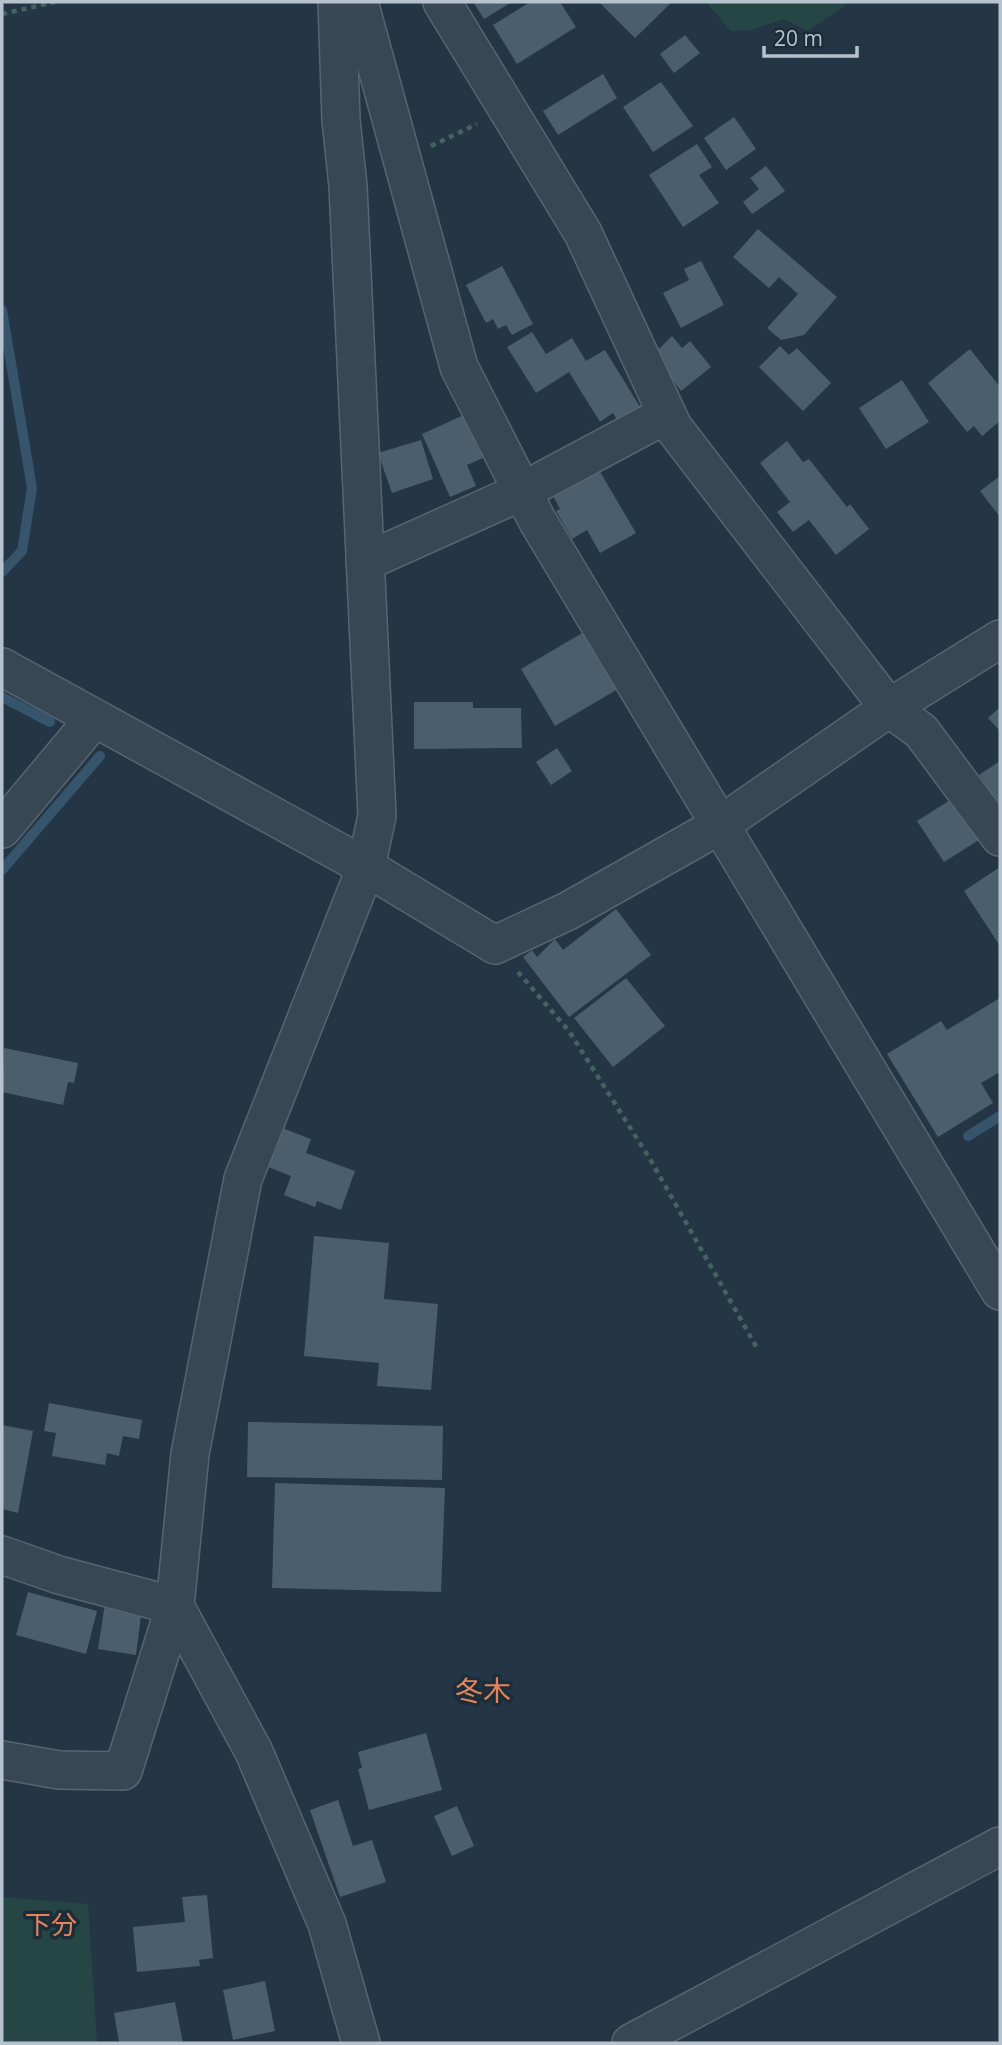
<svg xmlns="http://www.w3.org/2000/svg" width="1002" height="2045" font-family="'Open Sans','Noto Sans JP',sans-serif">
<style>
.green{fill:#264645}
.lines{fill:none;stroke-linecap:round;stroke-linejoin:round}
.stream{stroke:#36556d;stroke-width:10}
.building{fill:#4a5e6d}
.minor-casing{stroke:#576571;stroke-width:40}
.path{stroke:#466363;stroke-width:4.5;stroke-dasharray:5 5;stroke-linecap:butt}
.minor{stroke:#384754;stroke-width:37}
.labels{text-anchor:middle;stroke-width:7;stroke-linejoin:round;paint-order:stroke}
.neighbourhood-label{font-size:26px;fill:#e1855d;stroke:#1d2c39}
.quarter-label{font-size:28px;fill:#e1855d;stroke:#1d2c39}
</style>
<rect width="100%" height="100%" fill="#243645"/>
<g class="green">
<polygon points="706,2 850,2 808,31 784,19 751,30 731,31"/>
<polygon points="2,1897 88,1904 97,2043 2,2043"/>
</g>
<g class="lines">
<g class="stream">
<polyline points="2,310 32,488 22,551 2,572"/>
<polyline points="2,697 50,722"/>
<polyline points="2,870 100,756"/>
<polyline points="968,1136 1000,1116"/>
</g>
</g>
<g class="building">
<polygon points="473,2 512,2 484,19"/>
<polygon points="530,2 560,2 576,27 517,64 493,25"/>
<polygon points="599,2 672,2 635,38"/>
<polygon points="685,35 700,53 674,73 660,54"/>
<polygon points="603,74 617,98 558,135 543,111"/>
<polygon points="661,82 693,126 653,152 623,107"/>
<polygon points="734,117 756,149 726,170 704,138"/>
<polygon points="697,144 712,167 699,175 719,203 683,227 649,175"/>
<polygon points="766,166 785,191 752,214 743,202 759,189 750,178"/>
<polygon points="758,229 837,297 804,335 781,340 767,328 798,294 779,277 769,288 733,257"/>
<polygon points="701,261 724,305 681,328 663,293 689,280 684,269"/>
<polygon points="502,266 533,324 512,335 506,325 498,329 493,319 486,323 466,285"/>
<polygon points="532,332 546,354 572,338 586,361 605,350 642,410 619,423 613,413 600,422 569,372 536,393 507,347"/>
<polygon points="672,336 682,348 690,341 711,367 681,391 662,366 664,363 655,353"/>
<polygon points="780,346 789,355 797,348 831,383 803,411 759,367"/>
<polygon points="970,349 1000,387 1000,421 982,436 974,426 967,432 928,383"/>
<polygon points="902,380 929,422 886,449 859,408"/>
<polygon points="464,415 483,458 467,465 476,486 450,497 422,434"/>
<polygon points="421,440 433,479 392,493 378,453"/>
<polygon points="787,441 803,462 809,459 847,507 850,504 869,529 836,555 809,520 793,532 777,512 790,502 760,463"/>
<polygon points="599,470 636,533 600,553 587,530 572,539 556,511 560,509 553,496"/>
<polygon points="1000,476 1000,517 980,491"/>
<polygon points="584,632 618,689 555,726 521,669"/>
<polygon points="414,702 473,702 473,708 521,708 522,748 414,749"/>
<polygon points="1000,707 1000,731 988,718"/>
<polygon points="557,748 572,771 551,785 536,762"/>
<polygon points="1000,761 1000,806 979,775"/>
<polygon points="955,797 982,838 944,862 917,821"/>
<polygon points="1000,867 1000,946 964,891"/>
<polygon points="616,909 651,955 569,1017 523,957 532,950 537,957 555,939 563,950"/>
<polygon points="626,978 665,1026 613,1067 574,1018"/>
<polygon points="1000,998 1000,1072 981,1083 993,1103 938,1137 887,1054 941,1021 947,1030"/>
<polygon points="4,1048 78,1063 74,1083 68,1082 63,1105 2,1092"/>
<polygon points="282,1128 311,1139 306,1153 355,1171 341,1210 317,1201 315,1207 284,1195 291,1176 268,1167"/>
<polygon points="314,1236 389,1243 384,1299 438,1304 431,1390 377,1386 379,1363 304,1356"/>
<polygon points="49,1403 142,1420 139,1439 123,1436 119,1456 107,1453 105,1465 52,1456 56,1433 44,1431"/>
<polygon points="248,1422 443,1426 442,1480 247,1477"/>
<polygon points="2,1425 33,1431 18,1513 2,1509"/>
<polygon points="275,1483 445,1488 441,1592 272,1588"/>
<polygon points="28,1592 97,1611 86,1654 16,1635"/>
<polygon points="105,1603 142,1608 136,1655 98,1649"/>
<polygon points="426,1733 442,1790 369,1810 358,1769 362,1768 358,1752"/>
<polygon points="338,1800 353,1846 372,1840 386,1882 340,1897 310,1810"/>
<polygon points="457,1806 474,1846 452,1856 434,1816"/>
<polygon points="207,1895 213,1958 199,1960 200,1966 137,1972 133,1927 185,1922 182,1897"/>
<polygon points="265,1981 275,2031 233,2040 223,1990"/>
<polygon points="175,2002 183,2043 119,2043 114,2013"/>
</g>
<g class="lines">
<g class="minor-casing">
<g id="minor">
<polyline points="337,2 341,120 348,186 377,816 366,867 243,1179 190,1454 175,1606 254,1752 327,1924 361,2043"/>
<polyline points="359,2 459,367 537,520 1000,1291"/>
<polyline points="442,2 583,233 673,427 889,708 921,731 1000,837"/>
<polyline points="365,562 523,491 667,414"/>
<polyline points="2,667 366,867 495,945 568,911 720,825 889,708 1000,639"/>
<polyline points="2,829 93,720"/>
<polyline points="2,1555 59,1575 175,1606 123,1771 59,1770 2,1760"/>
<polyline points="631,2043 1000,1846"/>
</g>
</g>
<g class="path">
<polyline points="2,14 55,2"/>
<polyline points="431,146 477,124"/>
<polyline points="518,972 569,1031 650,1159 757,1348"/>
</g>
<use href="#minor" class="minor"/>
</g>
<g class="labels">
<g class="neighbourhood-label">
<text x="51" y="1934">下分</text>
</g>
<g class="quarter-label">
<text x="483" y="1701">冬木</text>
</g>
</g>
<rect width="1002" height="2045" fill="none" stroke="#b6c2ce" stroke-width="7"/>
<path d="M764 46v10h93v-10" fill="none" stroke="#b6c2ce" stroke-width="3.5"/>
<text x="774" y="46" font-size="21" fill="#b6c2ce" stroke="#1d2c39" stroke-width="5" paint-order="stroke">20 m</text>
</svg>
